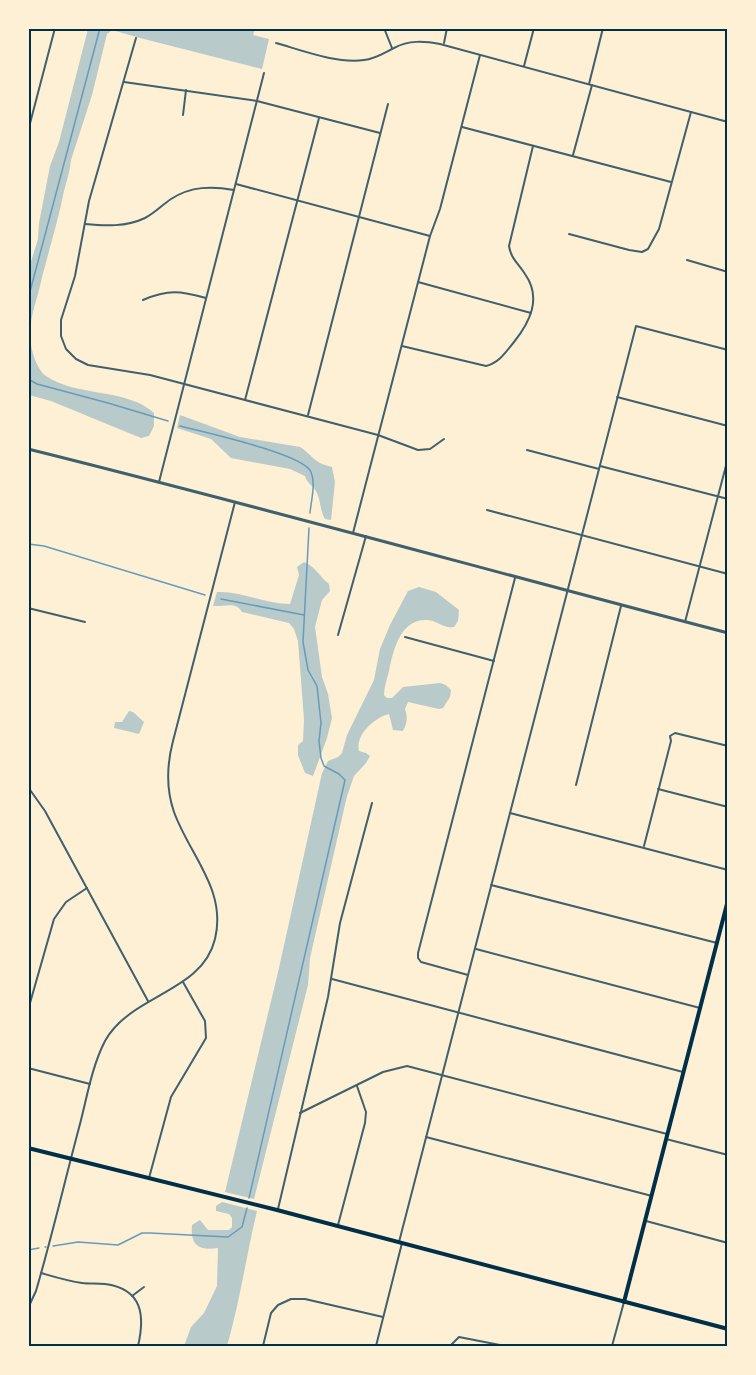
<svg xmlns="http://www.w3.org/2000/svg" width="756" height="1375" font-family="Spectral,serif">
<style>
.green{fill:#b9caca}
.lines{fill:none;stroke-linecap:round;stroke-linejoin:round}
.stream{stroke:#669bbc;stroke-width:1.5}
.minor{stroke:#3f606c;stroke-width:2}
.tertiary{stroke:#3f606c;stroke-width:3}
.secondary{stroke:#003049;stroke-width:4}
.neatline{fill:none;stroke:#003049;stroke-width:2}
</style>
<rect width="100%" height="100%" fill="#fdf0d5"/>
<g class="green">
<path d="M88,29H255L253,35L269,39L262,69L140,38L112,30L107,34L92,95L71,160C70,171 67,180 64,191C57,226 46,259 38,294C34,308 29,324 30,339C31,350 37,370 46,376C76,397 127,388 154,413V426L149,436L141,438L51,401L29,395V268L38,239L39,223L50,166L59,142Z"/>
<path d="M180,415L240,437L300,447C315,457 312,462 332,467L335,482L331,520L325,519C320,511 321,502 317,493C314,486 307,484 305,476L290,469L231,458L211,439L177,428Z"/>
<path d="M304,562C315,566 320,577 329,584L330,591L322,600L315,627L322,677L328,694L332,718L327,738L313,776L305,773L298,755V745L303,741L304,719L298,641L294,629L289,623L242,612C236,601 224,607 213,606L217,592C242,591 265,604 290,604L299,575L297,567Z"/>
<path d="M419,587L436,592L459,610L458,621L454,627C444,629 438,621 428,620C400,618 393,651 389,671C387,679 384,687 384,695L387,698H392L403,687L440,683L446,685L451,690L450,697L443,708L439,709L408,702L405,709C408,718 407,723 403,731L393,730L389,714C374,718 355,735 359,751L366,753L370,756L366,763L354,776L347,796L310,958L308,985L254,1199L225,1192L279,968L322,773L328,761L338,757L342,753L347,735L374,680L380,649L390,625L408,591Z"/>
<polygon points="129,711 133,712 144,722 139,734 114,728 115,722 122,722"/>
<path d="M222,1202L257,1211C246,1257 240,1301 227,1346H184L191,1327L204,1313L217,1286L218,1248C199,1251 190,1245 192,1225L200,1220L208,1230H229L232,1227V1218L229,1214L216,1211V1206Z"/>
</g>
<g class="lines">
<g class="stream">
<polyline points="28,299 100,28"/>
<polyline points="28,379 37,384 108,403 168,421"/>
<path d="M180,426C203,432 304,454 311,472C316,484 311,501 310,513"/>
<polyline points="28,544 44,546 205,595"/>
<polyline points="221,599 304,615"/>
<polyline points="249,1198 345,780 339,774 324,766 321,758 319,741 321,723 317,686 308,670 303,642 309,528"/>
<polyline points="53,1246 78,1242 118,1245 142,1233 150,1233 228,1237 242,1227 247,1208"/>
<polyline points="45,1247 46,1247"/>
<polyline points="28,1250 39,1248"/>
</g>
<g class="minor">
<polyline points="384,28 392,48"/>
<polyline points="136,38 89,201 75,276 61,320 61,336 66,349 76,359 88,365 150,375 378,435 418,450 430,449 444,439"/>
<path d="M276,43C301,50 337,64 364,60C375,59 384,53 394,48C409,40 424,41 440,44L728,122"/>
<polyline points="444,43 447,28"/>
<polyline points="524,66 534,28"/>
<polyline points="124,82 257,101 380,133"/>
<polyline points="589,84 603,28"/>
<polyline points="183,115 186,90"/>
<polyline points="462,127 671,182"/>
<polyline points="28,131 55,28"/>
<polyline points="573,155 592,85"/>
<polyline points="236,184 430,236"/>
<path d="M85,224C105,226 126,227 145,218C155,213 162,205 171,199C191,186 212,186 234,190"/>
<polyline points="569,234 629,250 642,252 648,249 659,229 691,112"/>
<polyline points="687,260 728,272"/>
<polyline points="418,282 531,313"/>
<path d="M143,300C168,289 181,291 206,298"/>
<path d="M402,346L486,366C499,363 505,353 514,342C530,322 542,298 525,274C518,263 511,259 509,246L533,146"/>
<polyline points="617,397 728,426"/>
<polyline points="245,400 319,118"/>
<polyline points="308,415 388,104"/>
<polyline points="527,450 599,469"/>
<polyline points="600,466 728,499"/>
<polyline points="159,482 264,73"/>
<polyline points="487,510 728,574"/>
<polyline points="353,533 430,236 440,209 480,55"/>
<polyline points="28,608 85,622"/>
<polyline points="685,622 728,458"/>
<polyline points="338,635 366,536"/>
<polyline points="405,637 494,661"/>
<polyline points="576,785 621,606"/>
<polyline points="28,787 45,811 148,1001"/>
<polyline points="658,789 728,807"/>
<polyline points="510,813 728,870"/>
<polyline points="644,846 671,741 670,736 675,733 728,746"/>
<polyline points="491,885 717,943"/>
<polyline points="476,949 700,1008"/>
<polyline points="468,975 421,962 418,958 418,953 515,578"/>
<polyline points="332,979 683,1072"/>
<polyline points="28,1010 54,919 66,902 87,888"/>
<polyline points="28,1068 90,1084"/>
<polyline points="300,1113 383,1072 407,1066 667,1134"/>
<polyline points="426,1137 652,1196"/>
<polyline points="666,1139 728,1155"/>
<polyline points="149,1178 171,1097 206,1038 205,1021 183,982"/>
<polyline points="278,1209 328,997 340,923 372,803"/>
<polyline points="646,1221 728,1243"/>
<polyline points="338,1225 365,1123 366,1112 357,1086"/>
<polyline points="399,1242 636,326 728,350"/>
<path d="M41,1273C55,1277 68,1281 82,1283C90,1284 97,1283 105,1284C143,1289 145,1316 138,1346"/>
<polyline points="132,1296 144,1287"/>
<path d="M28,1308L36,1291C52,1236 65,1180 80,1124C87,1097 92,1066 105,1041C131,994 202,993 215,939C227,890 190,856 174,812C166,789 167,764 173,741L235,502"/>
<polyline points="263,1346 271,1313 278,1305 291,1299 305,1299 383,1317"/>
<polyline points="376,1346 402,1243"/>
<polyline points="450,1346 459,1337 505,1346"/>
<polyline points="612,1346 624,1302"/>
</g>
<path class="tertiary" d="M28,449C262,507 494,572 728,633"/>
<g class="secondary">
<polyline points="28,1148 277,1210 728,1329"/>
<polyline points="624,1302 728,900"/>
</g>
</g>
<rect width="756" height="1375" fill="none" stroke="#fdf0d5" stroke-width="60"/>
<rect x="30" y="30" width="696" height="1315" class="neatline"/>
</svg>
